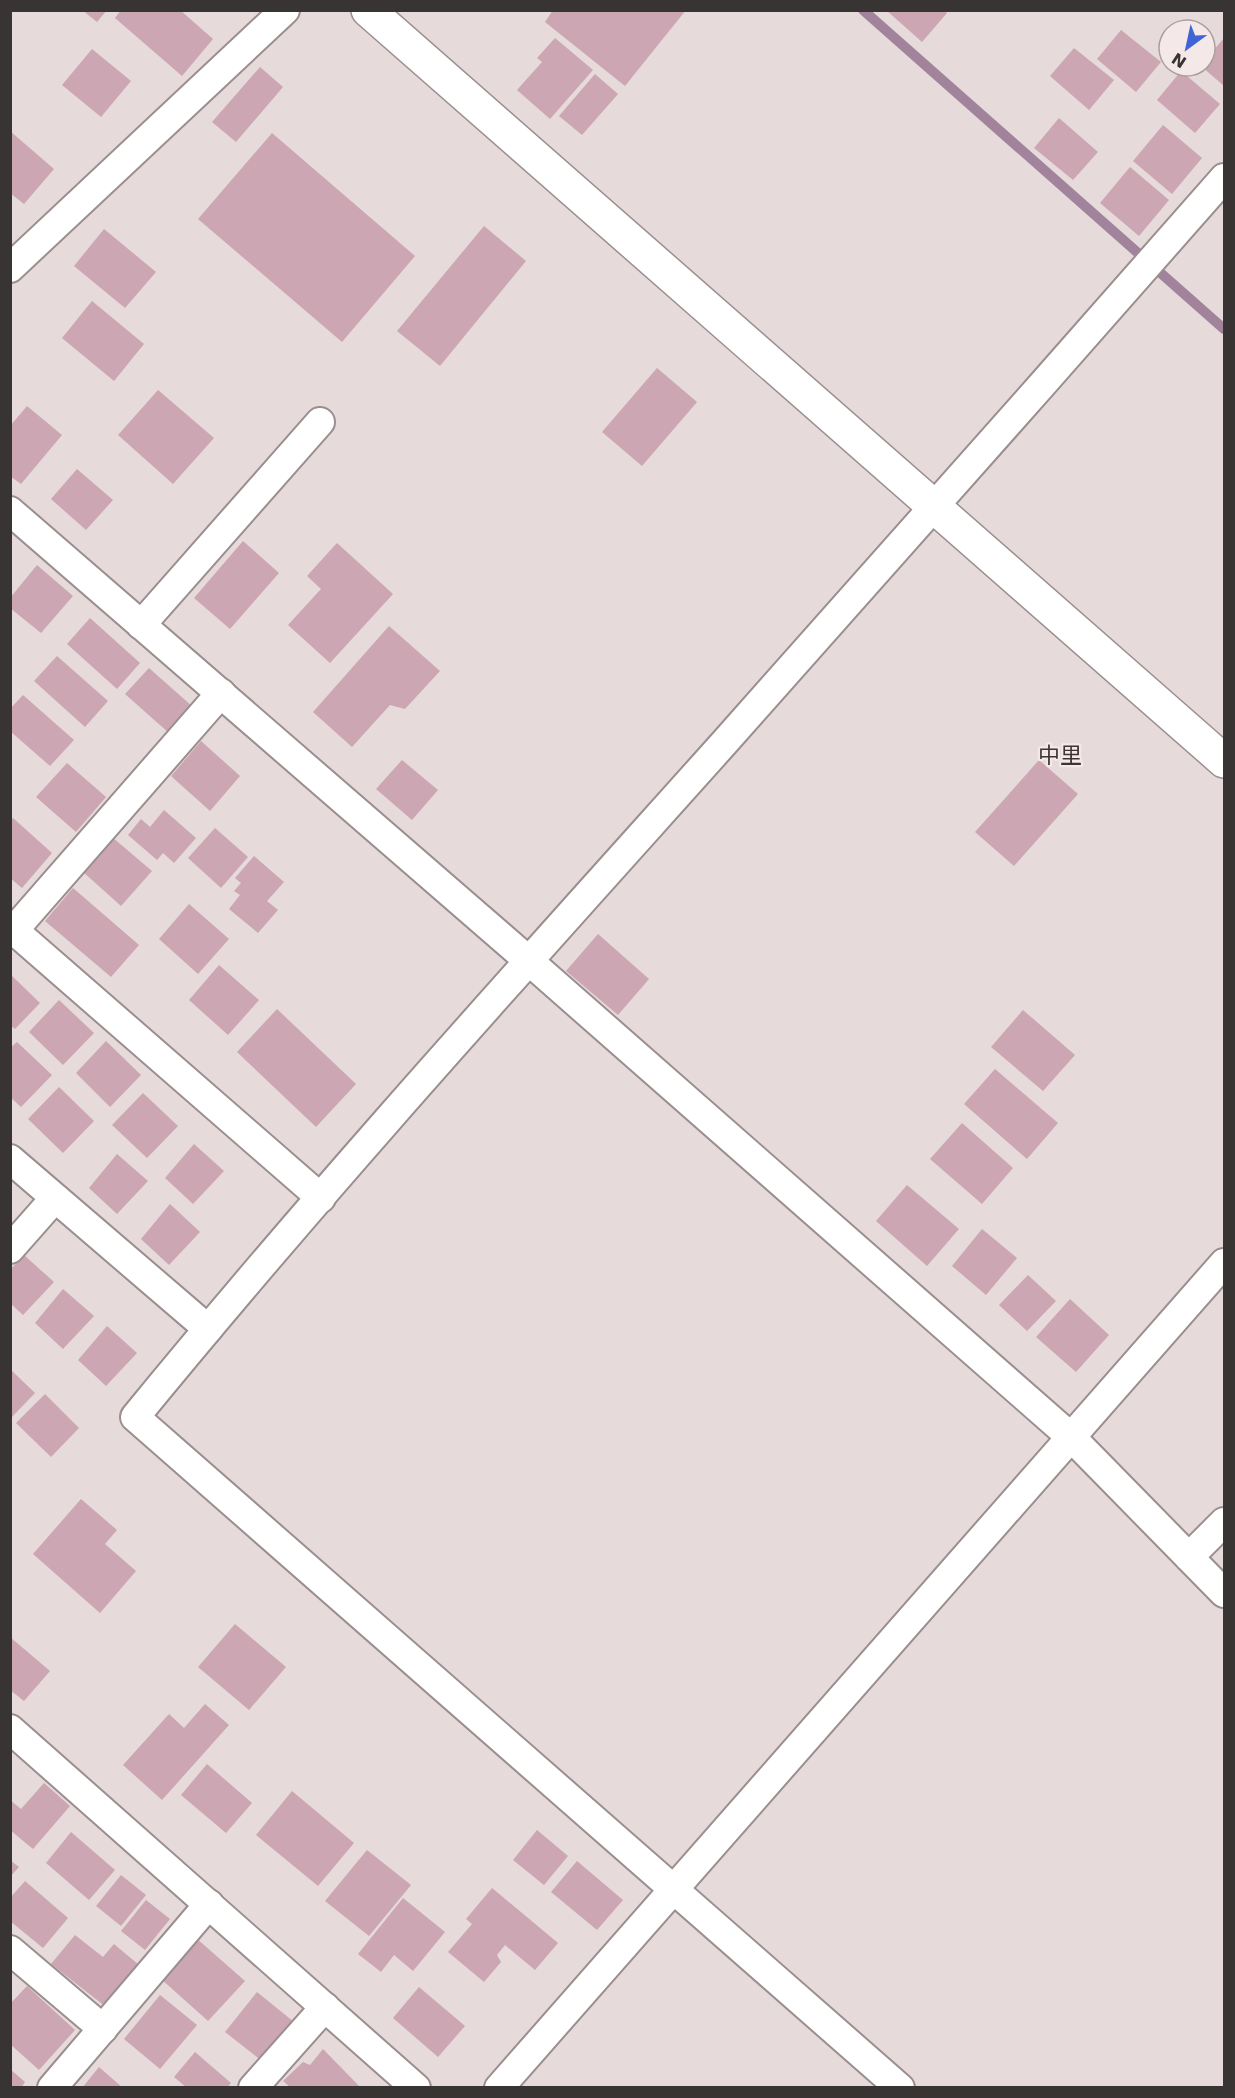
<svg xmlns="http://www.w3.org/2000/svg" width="1235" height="2098" font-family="'DejaVu Sans','Noto Sans JP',sans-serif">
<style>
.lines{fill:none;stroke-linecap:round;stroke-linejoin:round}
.stream{stroke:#a1849b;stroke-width:10}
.building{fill:#cca6b3}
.minor-casing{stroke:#9a8f8e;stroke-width:32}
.tertiary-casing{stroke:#9a8f8e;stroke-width:36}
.minor{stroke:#fff;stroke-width:28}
.tertiary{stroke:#fff;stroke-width:33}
.labels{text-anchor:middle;stroke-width:4.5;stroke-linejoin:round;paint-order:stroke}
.quarter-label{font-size:22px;fill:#3e3434;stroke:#f5e8e8}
</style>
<rect width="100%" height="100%" fill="#e7dada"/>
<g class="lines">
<polyline class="stream" points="863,10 1224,329"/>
</g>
<g class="building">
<polygon points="82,10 107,10 97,22"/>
<polygon points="121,10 180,10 213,39 182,76 115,18"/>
<polygon points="553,10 686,10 625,86 545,22"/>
<polygon points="886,10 944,10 947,13 922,42"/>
<polygon points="1121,30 1161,62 1136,92 1097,59"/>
<polygon points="555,38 593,70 550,119 517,90 542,62 537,58"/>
<polygon points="1224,38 1224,86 1201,66 1205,66 1205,60"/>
<polygon points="1074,48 1114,80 1089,110 1050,76"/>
<polygon points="92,49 131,81 101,117 62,85"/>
<polygon points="260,67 283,87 236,142 212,122"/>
<polygon points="1181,71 1220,104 1195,133 1157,100"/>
<polygon points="595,74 618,94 582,135 559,116"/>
<polygon points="1059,118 1098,152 1073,180 1034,148"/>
<polygon points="1163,125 1202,158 1172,194 1133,161"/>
<polygon points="10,131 54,169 24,204 10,193"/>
<polygon points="272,133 415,256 342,342 198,219"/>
<polygon points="1130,167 1169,200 1139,236 1100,203"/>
<polygon points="484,226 526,261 440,366 397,331"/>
<polygon points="104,229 156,272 125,308 74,266"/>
<polygon points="92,301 144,344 114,381 62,338"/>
<polygon points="657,368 697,402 642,466 602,432"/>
<polygon points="158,390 214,438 173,484 118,435"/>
<polygon points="27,406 62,435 21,484 10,476 10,426"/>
<polygon points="77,469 113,500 86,530 51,499"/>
<polygon points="243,541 279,573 230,629 194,598"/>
<polygon points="337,543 393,594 330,663 288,625 321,589 307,576"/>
<polygon points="37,565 73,596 41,633 10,608 10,598"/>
<polygon points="90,618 140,663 117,689 67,644"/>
<polygon points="389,626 440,671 405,709 390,705 352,747 313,712"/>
<polygon points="57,656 108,701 85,727 34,681"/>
<polygon points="149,668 193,707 169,733 125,694"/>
<polygon points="23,695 74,740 50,766 10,731 10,709"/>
<polygon points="201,741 240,776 210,811 171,776"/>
<polygon points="402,760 438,790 412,820 376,789"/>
<polygon points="1039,760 1078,794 1014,866 975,832"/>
<polygon points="67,763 106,797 76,832 36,797"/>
<polygon points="164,810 196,838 174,863 163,853 157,860 128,835 141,819 150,827"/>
<polygon points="13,818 52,853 22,888 10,878 10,821"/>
<polygon points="215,828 248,857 221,888 188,858"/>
<polygon points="112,837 152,871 121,906 82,871"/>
<polygon points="254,856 284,882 267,901 278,910 258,933 229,909 240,895 234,891 241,883 235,878"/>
<polygon points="73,888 139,945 111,977 45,921"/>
<polygon points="189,904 229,939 198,974 159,939"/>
<polygon points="598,934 649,979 618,1015 566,971"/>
<polygon points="219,965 259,1000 228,1035 189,1000"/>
<polygon points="10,974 40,1003 15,1029 10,1025"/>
<polygon points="59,1000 94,1033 63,1065 29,1032"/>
<polygon points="277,1009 356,1084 316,1127 237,1052"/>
<polygon points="1023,1010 1075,1055 1043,1091 991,1047"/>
<polygon points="106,1041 141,1075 110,1107 76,1073"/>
<polygon points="17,1042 52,1075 21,1107 10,1097 10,1048"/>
<polygon points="995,1069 1058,1123 1027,1159 964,1104"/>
<polygon points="59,1087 94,1121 63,1153 28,1119"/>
<polygon points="143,1093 178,1126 147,1158 112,1125"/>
<polygon points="962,1123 1013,1168 982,1204 930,1159"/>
<polygon points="194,1144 224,1171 193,1204 165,1178"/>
<polygon points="117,1154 148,1181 117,1214 89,1188"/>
<polygon points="907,1185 959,1229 927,1266 876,1221"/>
<polygon points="170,1204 200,1232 169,1265 141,1239"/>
<polygon points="982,1229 1017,1258 986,1295 952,1266"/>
<polygon points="24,1255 54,1282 23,1315 10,1303 10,1270"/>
<polygon points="1028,1275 1056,1301 1027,1331 999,1305"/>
<polygon points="63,1289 94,1316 63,1349 35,1323"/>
<polygon points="1070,1299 1109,1335 1076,1372 1036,1337"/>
<polygon points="107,1326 137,1353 106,1386 78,1360"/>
<polygon points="10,1369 35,1393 10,1419"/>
<polygon points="45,1394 79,1428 51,1457 16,1423"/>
<polygon points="81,1499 117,1530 105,1544 136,1571 100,1613 33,1554"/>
<polygon points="235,1624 286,1667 249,1710 198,1667"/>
<polygon points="10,1637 50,1671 24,1701 10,1690"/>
<polygon points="205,1704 229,1725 162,1800 123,1765 169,1714 184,1728"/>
<polygon points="207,1764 252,1803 226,1833 181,1795"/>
<polygon points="44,1783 70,1806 33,1849 10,1830 10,1800 21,1809"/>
<polygon points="292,1791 354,1843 318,1886 256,1835"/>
<polygon points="537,1830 568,1856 544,1885 513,1860"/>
<polygon points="71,1832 115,1870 89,1900 46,1863"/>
<polygon points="367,1850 411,1885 369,1936 325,1901"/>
<polygon points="10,1860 19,1867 10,1877"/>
<polygon points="577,1861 623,1900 597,1930 551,1892"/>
<polygon points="121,1875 146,1895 121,1926 96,1906"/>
<polygon points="25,1881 68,1918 43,1948 10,1921 10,1898"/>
<polygon points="492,1888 558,1943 535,1970 505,1945 497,1955 501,1962 484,1982 448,1952 472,1924 466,1919"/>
<polygon points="403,1898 445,1932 413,1971 394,1955 381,1972 358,1954"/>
<polygon points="146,1900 170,1919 145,1950 121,1931"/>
<polygon points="75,1935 103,1957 114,1944 139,1965 106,2007 51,1964"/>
<polygon points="196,1938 245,1981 208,2021 160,1978"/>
<polygon points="27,1986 75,2030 39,2070 10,2044 10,2004"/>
<polygon points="419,1987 465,2026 438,2057 393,2018"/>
<polygon points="257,1992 294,2022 262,2061 225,2032"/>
<polygon points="160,1995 197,2025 160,2069 124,2039"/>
<polygon points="323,2049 361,2088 291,2088 283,2081 303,2062 310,2065"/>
<polygon points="195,2052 231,2083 227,2088 187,2088 174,2077"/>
<polygon points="99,2067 123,2088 82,2088"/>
<polygon points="10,2069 25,2082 21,2088 10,2088"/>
</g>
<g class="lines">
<g class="minor-casing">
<g id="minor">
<polyline points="10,268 285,10"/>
<polyline points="10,511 529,961 1072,1438 1224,1593"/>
<polyline points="141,625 320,422"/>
<polyline points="10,927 321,1198"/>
<polyline points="14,930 221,693"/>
<polyline points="10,1159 208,1329"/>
<polyline points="10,1249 55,1198"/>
<polyline points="1189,1557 1224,1522"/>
<polyline points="10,1729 416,2088"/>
<polyline points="10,1950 103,2029"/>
<polyline points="52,2088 209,1904"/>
<polyline points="253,2088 325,2007"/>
<polyline points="499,2088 1224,1263"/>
<path d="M900,2088L135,1417C324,1186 525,965 724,743C892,555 1058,367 1224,178"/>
</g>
</g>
<g class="tertiary-casing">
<polyline id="tertiary" points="368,10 1224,761"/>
</g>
<use href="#minor" class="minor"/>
<use href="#tertiary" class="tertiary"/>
</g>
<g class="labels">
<g class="quarter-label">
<text x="1060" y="763">中里</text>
</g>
</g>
<rect width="1235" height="2098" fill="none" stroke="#393434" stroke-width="24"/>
<g transform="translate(1187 48) rotate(213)"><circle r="28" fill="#f5e8e8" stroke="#aaa0a0" stroke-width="1.5"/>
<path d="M0-4.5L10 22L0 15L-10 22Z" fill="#4064d6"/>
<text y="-9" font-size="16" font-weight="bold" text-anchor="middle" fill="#393434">N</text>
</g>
</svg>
